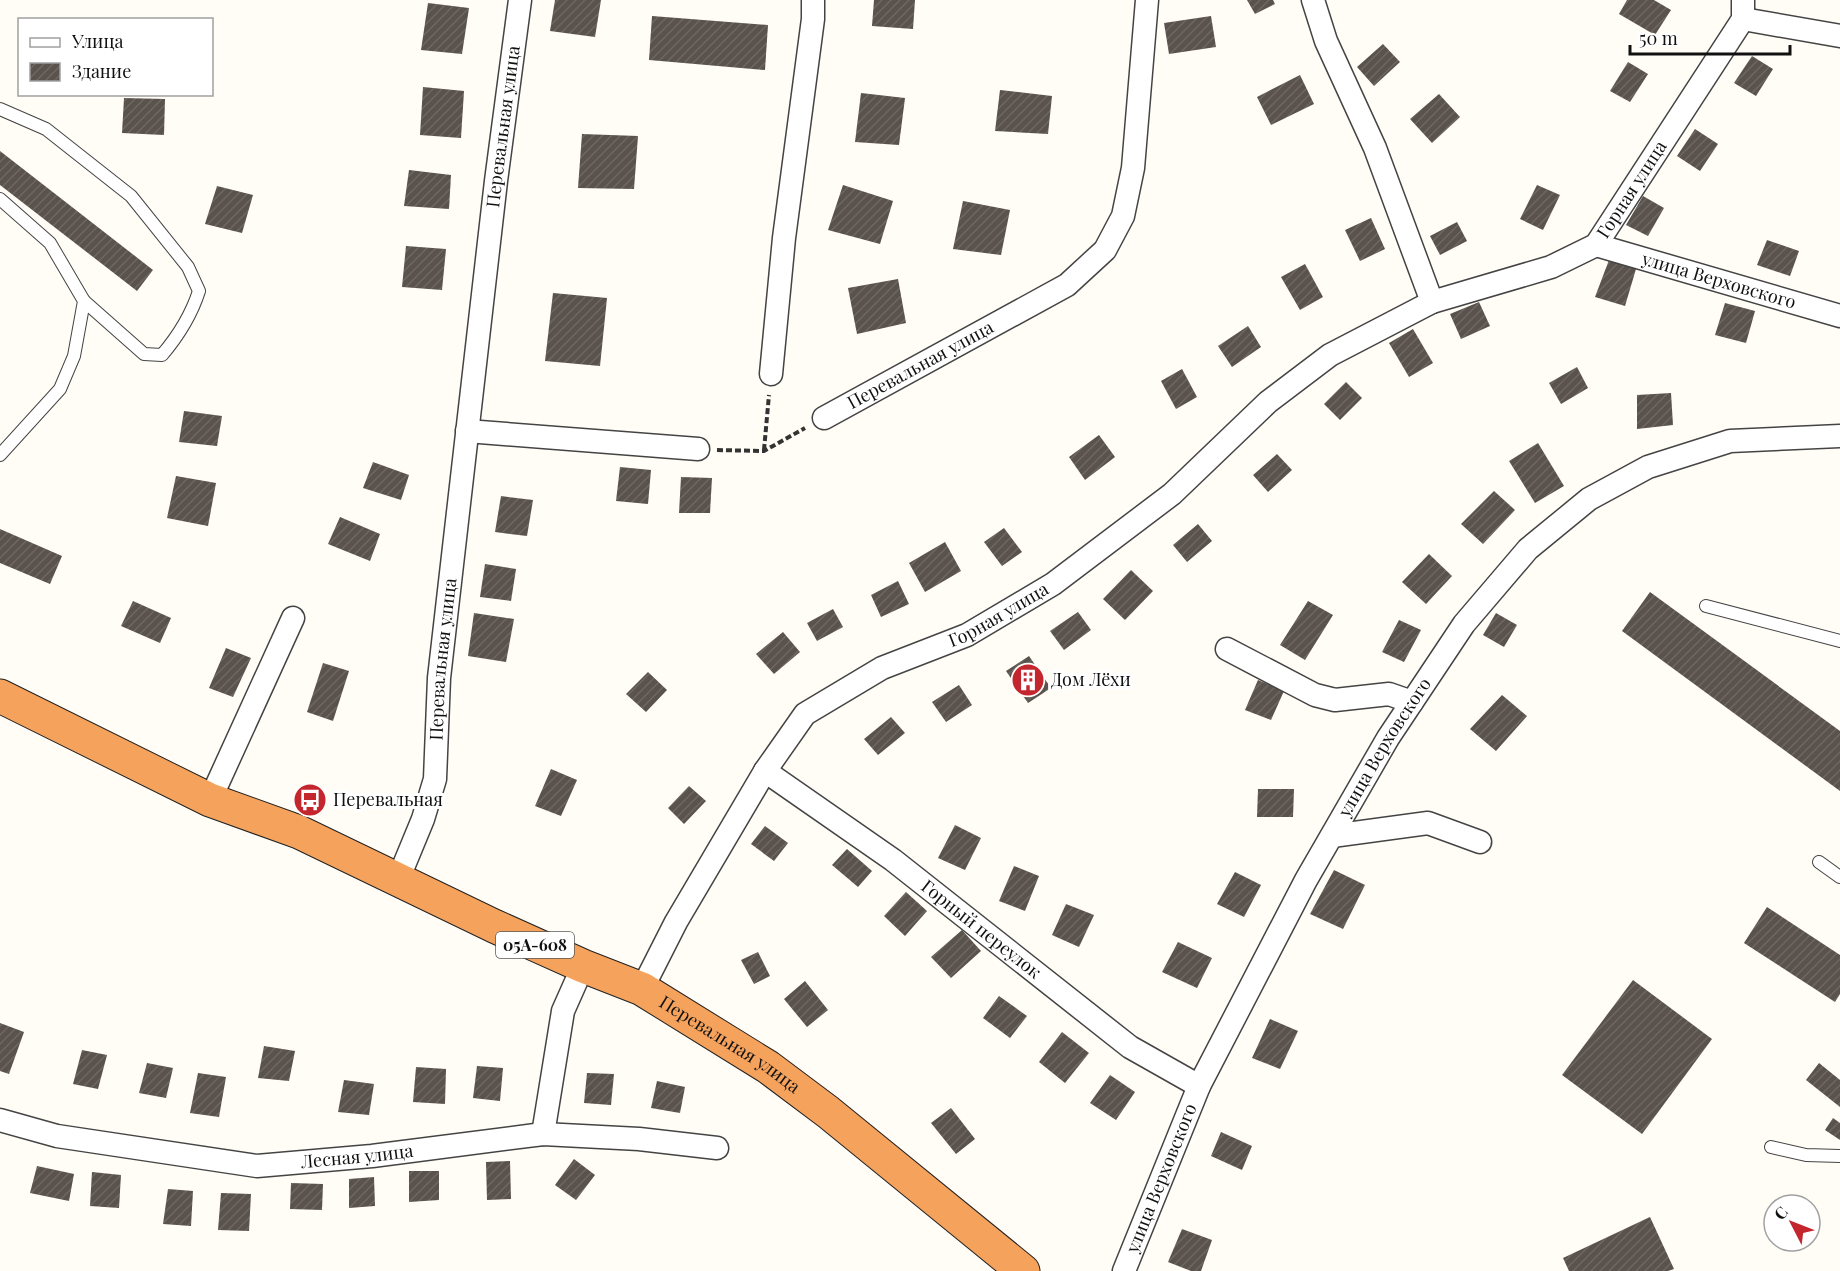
<svg xmlns="http://www.w3.org/2000/svg" width="1840" height="1271" font-family="'Playfair Display',serif">
<style>
.building{fill:url(#building-hatch)}
.lines{fill:none;stroke-linecap:round;stroke-linejoin:round}
.lane-casing{stroke:#444;stroke-width:14}
.street-casing{stroke:#444;stroke-width:25}
.highway-casing{stroke:#222;stroke-width:35}
.path{stroke:#333;stroke-width:4;stroke-dasharray:6 3;stroke-linecap:butt}
.lane{stroke:#fff;stroke-width:12}
.street{stroke:#fff;stroke-width:22}
.highway{stroke:#f5a25d;stroke-width:33}
.labels{text-anchor:middle;stroke-width:6;stroke-linejoin:round;paint-order:stroke}
.shield{fill:#fff;stroke:#585858;stroke-width:1.5}
.shield-label{font-size:16px;font-weight:bold;fill:#111}
.street-label{font-size:18px;fill:#111;stroke:#fff}
.poi-label{font-size:18px;fill:#111;stroke:#fff;text-anchor:start}
</style>
<defs>
<pattern id="building-hatch" width="6" height="6" patternUnits="userSpaceOnUse" patternTransform="scale(1.5)"><rect width="6" height="6" fill="#5a524d"/><path d="M-1 1l2-2M0 6l6-6M5 7l2-2" fill="none" stroke="#6d6662"/></pattern>
</defs>
<rect width="100%" height="100%" fill="#fffdf5"/>
<g class="building">
<polygon points="555,0 601,0 595,37 550,31"/>
<polygon points="874,0 915,0 913,29 872,26"/>
<polygon points="1247,0 1273,0 1275,4 1255,14"/>
<polygon points="1627,0 1654,0 1671,10 1655,35 1619,14"/>
<polygon points="428,3 469,8 462,54 421,50"/>
<polygon points="652,16 768,25 765,70 649,60"/>
<polygon points="1211,16 1216,47 1169,54 1164,23"/>
<polygon points="1383,44 1400,62 1374,86 1357,67"/>
<polygon points="1752,56 1773,69 1756,96 1734,83"/>
<polygon points="1628,62 1648,74 1630,102 1610,91"/>
<polygon points="1300,75 1314,104 1271,125 1257,97"/>
<polygon points="423,87 464,91 461,138 420,135"/>
<polygon points="1000,90 1052,96 1048,134 995,131"/>
<polygon points="861,93 905,98 899,145 855,142"/>
<polygon points="1439,94 1460,117 1432,143 1410,119"/>
<polygon points="124,98 165,99 164,135 122,133"/>
<polygon points="1695,129 1718,144 1700,171 1677,156"/>
<polygon points="582,134 638,136 634,189 578,188"/>
<polygon points="0,151 153,270 137,291 0,185"/>
<polygon points="409,170 451,175 449,209 404,206"/>
<polygon points="843,185 893,201 880,244 828,230"/>
<polygon points="1537,185 1560,195 1543,230 1520,219"/>
<polygon points="217,186 253,195 242,233 205,224"/>
<polygon points="1643,196 1664,208 1648,236 1626,225"/>
<polygon points="963,201 1010,210 1001,255 953,249"/>
<polygon points="1371,218 1385,249 1360,261 1345,230"/>
<polygon points="1457,222 1467,241 1440,255 1430,236"/>
<polygon points="1767,240 1799,251 1790,276 1757,265"/>
<polygon points="406,246 446,249 442,290 402,287"/>
<polygon points="1609,260 1636,269 1625,306 1595,297"/>
<polygon points="1305,264 1323,297 1300,310 1281,277"/>
<polygon points="898,279 906,323 857,334 848,288"/>
<polygon points="553,293 607,298 600,366 545,361"/>
<polygon points="1479,302 1490,326 1461,339 1450,314"/>
<polygon points="1725,303 1755,311 1746,343 1715,335"/>
<polygon points="1248,326 1261,347 1232,367 1218,346"/>
<polygon points="1413,329 1433,363 1409,377 1389,343"/>
<polygon points="1577,367 1588,388 1561,404 1549,383"/>
<polygon points="1182,369 1197,397 1176,409 1161,381"/>
<polygon points="1346,382 1362,398 1340,420 1324,404"/>
<polygon points="1671,393 1673,425 1637,429 1637,395"/>
<polygon points="184,411 222,416 217,446 179,442"/>
<polygon points="1099,435 1115,457 1085,480 1069,457"/>
<polygon points="1538,443 1564,486 1535,503 1509,461"/>
<polygon points="1277,454 1292,470 1268,492 1253,475"/>
<polygon points="373,462 409,475 401,500 363,488"/>
<polygon points="620,467 651,470 648,504 616,501"/>
<polygon points="176,476 216,483 208,526 167,518"/>
<polygon points="681,477 712,478 710,513 679,513"/>
<polygon points="1494,491 1515,510 1483,544 1461,524"/>
<polygon points="501,496 533,500 527,536 495,532"/>
<polygon points="340,517 380,534 370,561 328,544"/>
<polygon points="1198,524 1212,541 1187,562 1173,545"/>
<polygon points="1004,528 1022,552 1002,566 984,542"/>
<polygon points="0,529 62,556 50,584 0,563"/>
<polygon points="945,542 961,571 925,592 909,563"/>
<polygon points="1429,554 1452,576 1426,604 1402,582"/>
<polygon points="485,564 516,569 511,601 480,597"/>
<polygon points="1131,570 1153,591 1125,620 1103,599"/>
<polygon points="898,581 909,604 881,617 871,595"/>
<polygon points="1650,592 1840,731 1840,791 1622,631"/>
<polygon points="133,601 171,618 160,643 121,626"/>
<polygon points="1308,601 1333,615 1305,660 1280,645"/>
<polygon points="833,609 843,627 817,641 807,623"/>
<polygon points="1078,612 1091,630 1064,650 1050,631"/>
<polygon points="474,613 514,619 506,662 468,656"/>
<polygon points="1496,613 1517,625 1504,647 1483,635"/>
<polygon points="1399,620 1421,630 1404,662 1382,652"/>
<polygon points="783,632 800,652 774,674 756,654"/>
<polygon points="226,648 251,658 233,697 209,688"/>
<polygon points="1029,656 1051,688 1028,703 1006,671"/>
<polygon points="323,663 349,671 333,721 307,712"/>
<polygon points="648,672 667,690 646,712 626,694"/>
<polygon points="1258,680 1284,691 1271,720 1245,710"/>
<polygon points="959,685 972,705 946,722 932,702"/>
<polygon points="1502,695 1527,716 1496,751 1470,729"/>
<polygon points="891,717 905,733 878,755 864,739"/>
<polygon points="551,769 577,780 561,816 535,806"/>
<polygon points="689,786 706,801 684,824 668,808"/>
<polygon points="1258,789 1294,789 1293,817 1257,817"/>
<polygon points="955,825 981,838 965,870 938,858"/>
<polygon points="765,826 788,843 774,861 751,844"/>
<polygon points="847,849 872,871 858,887 832,865"/>
<polygon points="1014,866 1039,876 1025,911 999,901"/>
<polygon points="1334,870 1365,885 1343,929 1310,914"/>
<polygon points="1235,872 1261,885 1244,917 1217,904"/>
<polygon points="906,892 927,911 905,936 884,916"/>
<polygon points="1066,904 1094,915 1079,947 1052,935"/>
<polygon points="1767,907 1840,955 1840,994 1835,1002 1744,943"/>
<polygon points="962,930 981,951 951,978 931,957"/>
<polygon points="1178,942 1212,958 1197,988 1162,972"/>
<polygon points="758,952 770,976 754,984 741,960"/>
<polygon points="1633,980 1712,1039 1642,1134 1562,1075"/>
<polygon points="805,981 828,1010 807,1027 784,999"/>
<polygon points="999,996 1027,1016 1010,1038 983,1018"/>
<polygon points="1270,1019 1298,1031 1280,1069 1252,1058"/>
<polygon points="0,1023 24,1032 9,1074 0,1071"/>
<polygon points="1062,1032 1089,1053 1065,1083 1039,1062"/>
<polygon points="264,1046 295,1051 289,1081 258,1078"/>
<polygon points="82,1050 107,1055 98,1089 73,1084"/>
<polygon points="147,1063 173,1068 166,1098 139,1093"/>
<polygon points="1819,1063 1840,1080 1840,1107 1806,1080"/>
<polygon points="477,1066 503,1068 500,1101 473,1098"/>
<polygon points="416,1067 446,1069 445,1104 413,1102"/>
<polygon points="198,1073 226,1077 219,1117 190,1113"/>
<polygon points="587,1073 614,1074 611,1105 584,1103"/>
<polygon points="1110,1075 1135,1092 1116,1120 1090,1103"/>
<polygon points="344,1080 374,1084 369,1115 338,1112"/>
<polygon points="657,1081 685,1087 680,1113 651,1108"/>
<polygon points="951,1108 975,1139 956,1154 931,1123"/>
<polygon points="1833,1118 1840,1123 1840,1140 1825,1130"/>
<polygon points="1221,1132 1252,1146 1242,1170 1211,1156"/>
<polygon points="574,1159 595,1175 576,1200 555,1185"/>
<polygon points="510,1161 511,1199 487,1200 486,1162"/>
<polygon points="37,1166 74,1174 69,1201 30,1193"/>
<polygon points="409,1171 439,1171 439,1200 409,1202"/>
<polygon points="92,1172 121,1175 119,1208 90,1206"/>
<polygon points="374,1177 375,1206 349,1208 349,1179"/>
<polygon points="291,1183 323,1184 322,1210 290,1209"/>
<polygon points="168,1189 193,1191 191,1226 163,1224"/>
<polygon points="221,1193 251,1194 249,1231 218,1230"/>
<polygon points="1650,1217 1674,1269 1668,1271 1569,1271 1563,1258"/>
<polygon points="1182,1229 1212,1240 1201,1271 1191,1271 1168,1262"/>
</g>
<g class="lines">
<g class="lane-casing">
<g id="lane">
<path d="M0,109L46,129L131,196L188,267L199,291C191,316 179,335 162,355L144,354L84,301"/>
<polyline points="0,199 50,243 84,301 74,356 60,389 0,455"/>
<polyline points="1706,606 1840,641"/>
<polyline points="1819,862 1840,877"/>
<polyline points="1771,1147 1806,1155 1840,1156"/>
</g>
</g>
<g class="street-casing">
<g id="street">
<polyline points="1313,0 1326,41 1375,148 1432,302"/>
<polyline points="1743,19 1840,36"/>
<path id="s1" d="M1596,245L1840,316"/>
<polyline points="771,374 784,238 813,19 813,0"/>
<path id="s2" d="M824,418L1067,285L1105,250L1123,216L1133,168L1147,0"/>
<polyline points="467,431 698,449"/>
<polyline points="1227,649 1315,695 1335,700 1389,694 1412,702"/>
<path id="s3" d="M765,771L893,860L1130,1047L1199,1086"/>
<polyline points="210,800 293,618"/>
<polyline points="1332,836 1428,823 1480,842"/>
<path id="s4" d="M397,882L423,819L435,779L439,678L496,181L520,0"/>
<path id="s5" d="M642,989L676,922L765,771L805,714L882,668L967,635L1053,584L1172,494L1268,402L1330,355L1432,302L1551,267L1596,245L1743,19V0"/>
<path id="s6" d="M0,1120L57,1136L257,1166L372,1156L543,1134L639,1139L717,1148"/>
<polyline points="543,1134 563,1011 583,966"/>
<path id="s7" d="M1124,1271L1199,1086L1306,880L1388,738L1464,624L1528,549L1589,499L1648,467L1730,441L1840,436"/>
</g>
</g>
<g class="highway-casing">
<g id="highway">
<path id="s8" d="M0,696L210,800L299,832L494,926L583,966L642,989L768,1067L828,1112L1023,1271"/>
</g>
</g>
<g class="path">
<polyline points="717,450 764,451 805,428"/>
<polyline points="764,450 769,395"/>
</g>
<use href="#lane" class="lane"/>
<use href="#street" class="street"/>
<use href="#highway" class="highway"/>
</g>
<defs>
<g id="building-disc" transform="scale(1.725)"><circle r="9.5" fill="#c4262e" stroke="#fff"/><path d="M-4-6H4V6H1V3H-1V6H-4ZM-2.5-4.3h1.7v1.8h-1.7ZM.8-4.3h1.7v1.8H.8ZM-2.5-1h1.7V.8h-1.7ZM.8-1h1.7V.8H.8Z" fill="#fff"/></g>
<g id="bus-disc" transform="scale(1.725)"><circle r="9.5" fill="#c4262e" stroke="#fff"/><path d="M-5-6H5V4H4V6H2V4H-2V6H-4V4H-5ZM-3.5-4V0h7V-4ZM-3.5 1.2v1.5H-2V1.2ZM2 1.2v1.5H3.5V1.2Z" fill="#fff"/></g>
</defs>
<g fill-rule="evenodd">
<use href="#building-disc" x="1028" y="680"/>
<use href="#bus-disc" x="310" y="800"/>
</g>
<g class="labels">
<rect class="shield" x="496" y="932" width="78" height="26" rx="4.5"/>
<g class="shield-label">
<text x="535" y="951">05А-608</text>
</g>
<g class="street-label">
<text dy="6" stroke="none"><textPath href="#s4" startOffset="766">Перевальная улица</textPath></text>
<text dy="6" stroke="none"><textPath href="#s5" startOffset="1316">Горная улица</textPath></text>
<text dy="6" stroke="none"><textPath href="#s1" startOffset="128">улица Верховского</textPath></text>
<text dy="6" stroke="none"><textPath href="#s2" startOffset="110">Перевальная улица</textPath></text>
<text dy="6" stroke="none"><textPath href="#s5" startOffset="538">Горная улица</textPath></text>
<text dy="6" stroke="none"><textPath href="#s4" startOffset="230">Перевальная улица</textPath></text>
<text dy="6" stroke="none"><textPath href="#s7" startOffset="586">улица Верховского</textPath></text>
<text dy="6" stroke="none"><textPath href="#s3" startOffset="268">Горный переулок</textPath></text>
<text dy="6" stroke="none"><textPath href="#s8" startOffset="810">Перевальная улица</textPath></text>
<text dy="6" stroke="none"><textPath href="#s6" startOffset="362">Лесная улица</textPath></text>
<text dy="6" stroke="none"><textPath href="#s7" startOffset="100">улица Верховского</textPath></text>
</g>
<g class="poi-label">
<text x="1051" y="686">Дом Лёхи</text>
<text x="333" y="806">Перевальная</text>
</g>
</g>
<rect x="18" y="18" width="195" height="78" fill="#ffffff" stroke="#a0a0a0" stroke-width="1.5"/>
<rect x="30" y="38" width="30" height="9" fill="#ffffff" stroke="#a0a0a0" stroke-width="1.5"/>
<text x="72" y="48" font-size="18" fill="#111111">Улица</text>
<rect x="30" y="63" width="30" height="18" fill="url(#building-hatch)" stroke="#a0a0a0" stroke-width="1.5"/>
<text x="72" y="78" font-size="18" fill="#111111">Здание</text>
<g transform="translate(1792 1223) rotate(312)"><circle r="28" fill="#ffffff" stroke="#a0a0a0" stroke-width="1.5"/>
<path d="M0-4.5L10 22L0 15L-10 22Z" fill="#c4262e"/>
<text y="-9" font-size="16" font-weight="bold" text-anchor="middle" fill="#111111">С</text>
</g>
<path d="M1630 45v9h160v-9" fill="none" stroke="#111111" stroke-width="3"/>
<text x="1639" y="45" font-size="18" fill="#111111" stroke="#ffffff" stroke-width="4.5" paint-order="stroke">50 m</text>
</svg>
